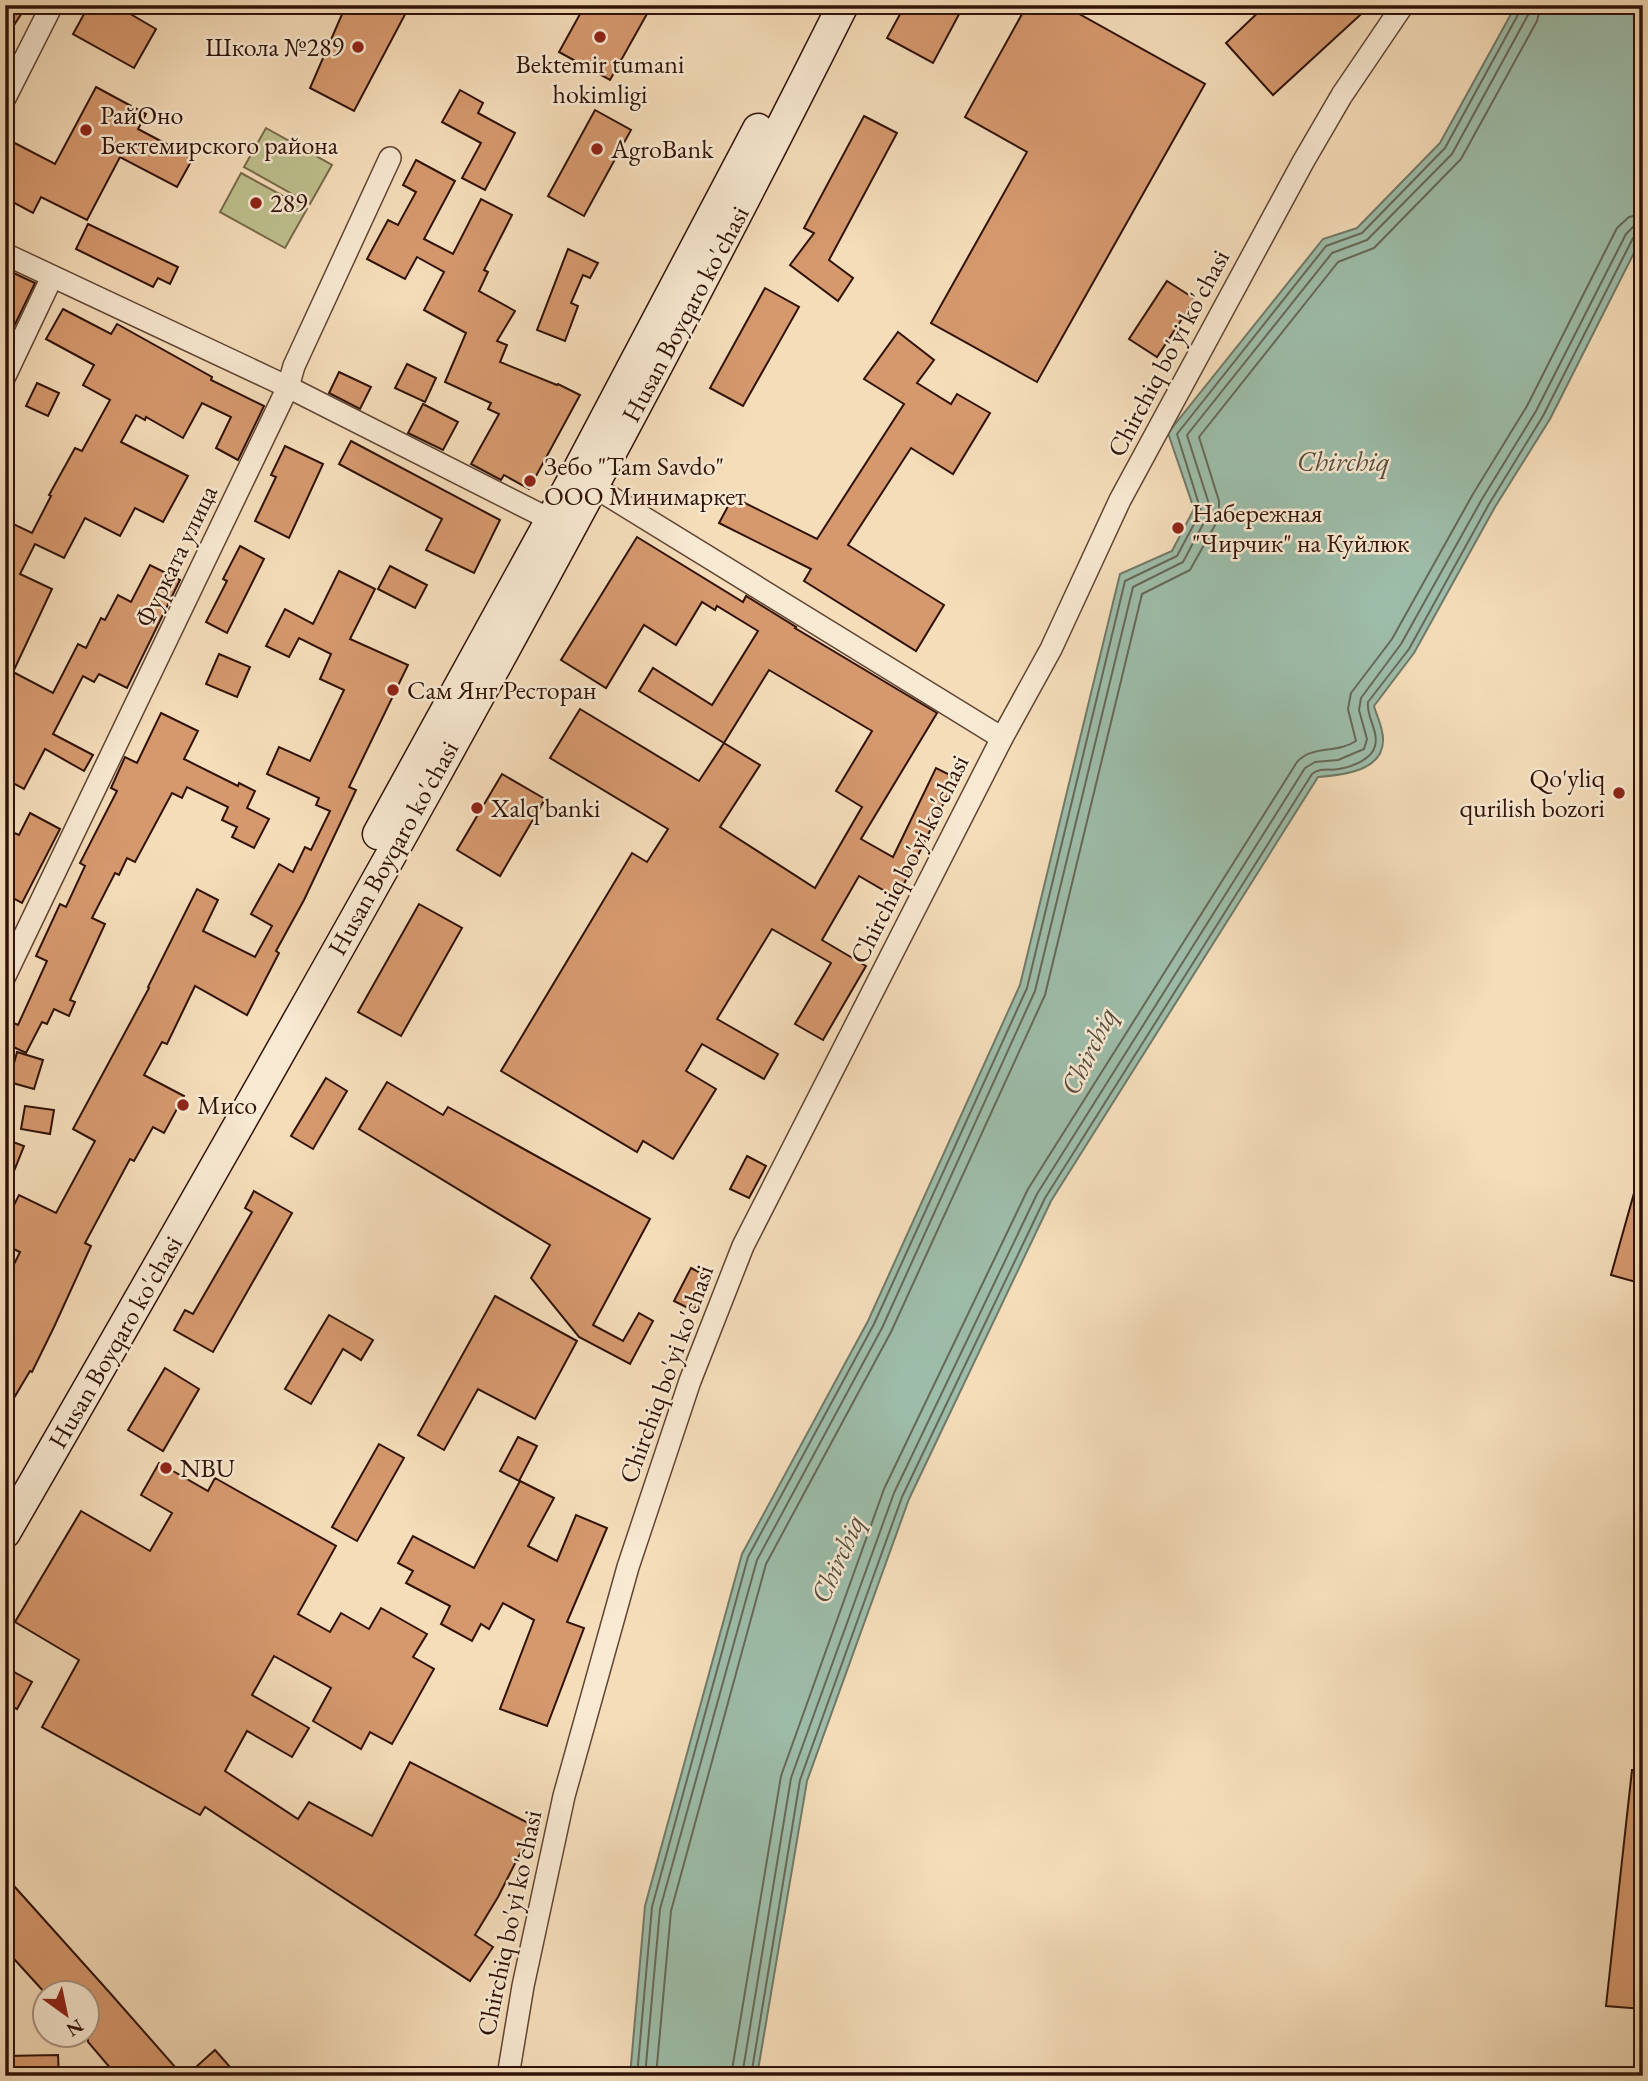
<svg xmlns="http://www.w3.org/2000/svg" width="1648" height="2081" font-family="'EB Garamond',serif">
<style>
.garden{fill:#bec08e;stroke:#77694a;stroke-width:2}
.water{fill:#9dbdaa;stroke:#717969;stroke-width:2}
.lines{fill:none;stroke-linecap:round;stroke-linejoin:round}
.shore{stroke:#666858;stroke-width:2}
.building{fill:#d6996e;stroke:#301207;stroke-width:2;fill-rule:evenodd}
.street-casing{stroke:#614534;stroke-width:24}
.secondary-casing{stroke:#301207;stroke-width:33}
.street{stroke:#f8e9d2;stroke-width:21}
.secondary{stroke:#f8e9d2;stroke-width:30}
.poi-dot{fill:#8f2418;stroke:#f8e9d2;stroke-width:2.5}
.labels{text-anchor:middle;stroke-width:5;stroke-linejoin:round;paint-order:stroke}
.poi-label{font-size:26px;fill:#301207;stroke:#f8e9d2;text-anchor:start}
.street-label{font-size:26px;fill:#301207;stroke:#f8e9d2}
.water-label{font-size:28px;font-style:italic;fill:#564e40;stroke:#f8e9d2}
</style>
<rect width="100%" height="100%" fill="#f5ddba"/>
<filter id="stains"><feTurbulence type="fractalNoise" baseFrequency=".00286" numOctaves="4"/><feColorMatrix values="0 0 0 0 .2 0 0 0 0 .09 0 0 0 0 .02 0 0 0 .5 -.17"/></filter>
<radialGradient id="worn" r=".72"><stop offset=".6" stop-color="#630" stop-opacity="0"/><stop offset="1" stop-color="#630" stop-opacity=".3"/></radialGradient>
<g class="garden">
<polygon points="266,128 332,165 310,204 244,167"/>
<polygon points="241,173 307,209 285,248 220,212"/>
</g>
<path class="water" d="M1516,5H1643V235L1550,419L1495,507L1414,653L1374,706C1377,717 1383,727 1383,739C1384,771 1343,775 1318,777L1051,1201L909,1499L807,1781L757,2076H630L645,1906L742,1554L868,1321L1020,985L1120,574L1172,551L1194,509L1168,433L1323,239L1357,228L1440,143Z"/>
<g class="lines">
<g class="shore">
<polyline points="637,2076 652,1907 748,1557 874,1324 1027,988 1125,581 1177,556 1201,511 1177,434 1326,246 1362,233 1445,148 1520,11 1521,5"/>
<polyline points="645,2076 660,1909 757,1560 882,1328 1035,991 1133,587 1183,562 1209,513 1209,504 1187,435 1332,253 1367,240 1452,154 1528,15 1530,5"/>
<polyline points="656,2076 671,1911 766,1564 891,1332 1045,995 1142,594 1190,570 1219,518 1219,501 1199,437 1338,262 1374,248 1461,159 1537,21 1541,5"/>
<path d="M731,2076L781,1776L884,1489L1028,1189L1297,762C1312,745 1336,754 1356,741L1348,709L1351,693L1392,639L1473,494L1527,406L1617,228L1629,217L1643,214"/>
<polyline points="742,2076 791,1778 894,1493 1037,1194 1305,768 1315,762 1338,760 1364,749 1367,739 1359,710 1361,698 1401,644 1482,499 1536,411 1626,234 1633,227 1643,225"/>
<path d="M751,2076L800,1780L902,1497L1045,1198L1312,774C1321,767 1330,771 1339,769C1352,767 1372,759 1375,746C1379,731 1366,717 1368,702L1409,649L1489,504L1543,416L1633,238L1643,234"/>
</g>
</g>
<g class="building">
<polygon points="5,5 27,5 5,39"/>
<polygon points="89,5 115,5 156,29 134,68 73,34"/>
<polygon points="346,5 410,5 354,111 310,88"/>
<polygon points="585,5 652,5 610,80 559,52"/>
<polygon points="905,5 964,5 933,63 887,38"/>
<polygon points="1027,5 1063,5 1205,84 1037,382 931,323 1027,152 965,117"/>
<polygon points="1266,5 1371,5 1273,95 1226,43"/>
<polygon points="96,87 146,114 138,129 193,158 177,187 120,157 87,220 41,197 33,213 5,198 5,138 55,164"/>
<polygon points="460,90 483,103 478,113 515,133 485,190 462,178 481,143 442,122"/>
<polygon points="595,110 631,130 584,216 548,196"/>
<polygon points="864,116 897,133 829,260 853,278 838,301 790,265 814,233 804,228"/>
<polygon points="416,160 455,181 424,239 453,254 481,199 512,215 484,270 488,272 479,291 515,311 497,341 507,345 500,362 557,385 558,384 580,395 529,489 504,475 501,480 471,464 499,414 488,409 491,403 445,382 466,333 424,310 444,272 417,257 405,279 367,259 388,220 398,225 416,192 403,185"/>
<polygon points="88,224 178,267 170,284 158,278 153,287 76,249"/>
<polygon points="568,249 598,263 590,278 583,275 571,303 578,306 565,341 537,330"/>
<polygon points="5,269 35,283 5,345"/>
<polygon points="1167,281 1195,299 1157,357 1129,339"/>
<polygon points="765,288 799,307 743,406 710,388"/>
<polygon points="63,309 111,334 117,324 212,377 211,380 264,406 238,460 216,448 231,417 202,403 183,438 146,417 145,420 136,415 121,442 188,476 163,522 135,508 120,536 85,518 64,558 35,544 20,574 52,589 13,672 53,693 78,644 86,648 101,618 105,620 118,595 131,602 150,565 180,580 127,688 99,674 94,682 83,676 53,734 93,755 84,771 45,749 24,789 5,779 5,628 14,610 5,606 5,520 32,533 51,496 49,495 75,448 82,451 110,400 83,385 94,365 46,339"/>
<polygon points="898,332 934,360 917,383 951,404 957,394 990,413 953,474 911,448 848,545 944,605 916,651 804,581 811,569 719,523 733,497 817,539 904,404 864,379"/>
<polygon points="407,364 436,378 425,402 395,388"/>
<polygon points="339,372 371,387 360,409 329,393"/>
<polygon points="37,383 59,393 48,416 26,406"/>
<polygon points="423,404 458,422 443,450 408,433"/>
<polygon points="351,441 500,520 474,573 426,550 442,519 339,464"/>
<polygon points="285,446 323,464 289,538 255,521 276,477 271,475"/>
<path d="M637,537L743,602L746,596L796,627L795,628L937,713L861,839L893,857L936,768L956,778L897,898L859,876L822,940L866,966L823,1040L795,1024L831,963L772,929L717,1019L778,1054L764,1079L702,1044L686,1071L716,1089L673,1159L643,1141L637,1152L501,1071L632,853L647,862L668,829L550,758L580,709L699,781L724,743L639,691L653,668L712,705L758,631L717,606L715,610L702,602L676,645L644,625L606,688L561,660ZM769,670L872,731L836,791L862,807L815,888L720,827L760,765L724,743Z"/>
<polygon points="240,546 264,559 227,633 206,622 227,581 223,579"/>
<polygon points="390,566 427,585 415,608 378,589"/>
<polygon points="339,571 375,589 350,639 408,665 349,787 356,790 304,900 276,951 279,953 247,1015 195,986 167,1044 162,1042 144,1075 184,1096 164,1133 153,1127 134,1161 130,1159 85,1243 91,1246 54,1327 32,1372 30,1371 5,1413 5,1283 20,1252 5,1245 5,1205 12,1209 19,1195 56,1213 95,1141 73,1129 149,988 148,987 197,889 218,900 203,931 255,957 272,926 251,914 279,864 293,872 305,847 311,850 330,811 316,805 319,798 267,774 279,747 310,761 344,690 320,679 331,654 299,638 289,657 266,646 285,609 313,624"/>
<polygon points="219,654 250,667 237,697 206,684"/>
<polygon points="161,713 198,731 184,759 238,786 239,783 255,791 247,808 269,819 254,848 232,837 237,827 222,820 228,807 187,787 182,798 172,793 135,862 127,858 119,875 115,873 92,918 105,924 70,1000 75,1002 69,1016 54,1009 47,1024 42,1022 26,1053 5,1043 5,1019 18,1025 47,961 36,956 60,904 66,907 85,866 80,863 117,791 111,788 125,757 137,763"/>
<polygon points="502,774 545,799 500,876 457,850"/>
<polygon points="30,813 60,829 22,903 5,894 5,841 10,831 19,835"/>
<polygon points="419,904 462,928 401,1036 358,1012"/>
<polygon points="17,1052 43,1060 34,1089 9,1082"/>
<polygon points="326,1078 347,1091 313,1149 291,1136"/>
<polygon points="387,1082 443,1115 448,1107 650,1219 593,1325 623,1341 639,1313 653,1321 630,1364 579,1337 531,1278 550,1245 359,1129"/>
<polygon points="25,1106 54,1110 50,1134 21,1129"/>
<polygon points="5,1139 24,1146 6,1191 5,1191"/>
<polygon points="747,1156 766,1166 749,1198 730,1189"/>
<polygon points="1638,1179 1643,1179 1643,1235 1637,1255 1643,1257 1643,1284 1611,1275"/>
<polygon points="254,1191 292,1213 213,1352 174,1330 185,1310 193,1314 252,1212 245,1208"/>
<polygon points="691,1268 710,1278 694,1311 674,1301"/>
<polygon points="495,1296 577,1341 535,1419 478,1389 444,1450 418,1435"/>
<polygon points="329,1315 373,1340 361,1360 343,1349 311,1404 285,1389"/>
<polygon points="165,1368 199,1389 163,1451 128,1430"/>
<polygon points="518,1437 537,1446 519,1481 500,1471"/>
<polygon points="379,1444 404,1458 357,1541 332,1527"/>
<polygon points="159,1463 208,1491 215,1478 336,1546 298,1614 330,1632 341,1613 369,1629 381,1608 427,1634 413,1657 434,1669 392,1744 370,1732 361,1749 313,1721 331,1688 274,1656 252,1695 309,1728 292,1757 247,1731 225,1771 298,1819 309,1802 372,1836 410,1762 534,1826 498,1897 475,1935 493,1947 470,1981 205,1807 200,1815 42,1727 79,1660 15,1622 81,1511 150,1551 172,1513 141,1495"/>
<polygon points="520,1481 554,1498 528,1546 557,1561 576,1515 607,1528 567,1622 584,1628 547,1726 500,1709 534,1620 503,1603 489,1629 481,1624 472,1641 441,1624 450,1606 406,1583 413,1571 398,1563 413,1536 474,1568"/>
<polygon points="5,1667 32,1682 17,1709 5,1702"/>
<polygon points="1632,1770 1643,1770 1643,2009 1606,2006"/>
<polygon points="5,1876 110,1993 183,2076 117,2076 88,2042 88,1993 45,1993 5,1949"/>
<polygon points="215,2050 238,2076 186,2076"/>
<polygon points="58,2055 59,2076 5,2076 5,2056"/>
</g>
<g class="lines">
<g class="street-casing">
<g id="street">
<polyline points="5,98 52,5"/>
<polyline points="5,254 288,387 563,526"/>
<polyline points="5,376 52,277"/>
<polyline points="583,480 1002,738"/>
<polyline points="5,976 288,387 294,366 390,158"/>
<polyline points="508,2076 523,1986 564,1796 628,1567 690,1381 743,1246 1002,738 1051,649 1120,500 1303,162 1342,95 1403,5"/>
</g>
</g>
<g class="secondary-casing">
<g id="secondary">
<polyline points="378,834 575,476 758,129"/>
<path d="M5,1533C295,1030 583,525 843,5"/>
</g>
</g>
<use href="#street" class="street"/>
<use href="#secondary" class="secondary"/>
</g>
<g class="poi-dot">
<circle cx="600" cy="37" r="7"/>
<circle cx="358" cy="47" r="7"/>
<circle cx="86" cy="130" r="7"/>
<circle cx="597" cy="149" r="7"/>
<circle cx="256" cy="203" r="7"/>
<circle cx="530" cy="481" r="7"/>
<circle cx="1178" cy="528" r="7"/>
<circle cx="393" cy="690" r="7"/>
<circle cx="1619" cy="793" r="7"/>
<circle cx="477" cy="808" r="7"/>
<circle cx="183" cy="1105" r="7"/>
<circle cx="166" cy="1468" r="7"/>
</g>
<g class="labels">
<g class="poi-label">
<text x="344" y="56" text-anchor="end">Школа №289</text>
<text x="600" y="73" text-anchor="middle">Bektemir tumani<tspan x="600" dy="30">hokimligi</tspan></text>
<text x="100" y="124">РайОно<tspan x="100" dy="30">Бектемирского района</tspan></text>
<text x="611" y="158">AgroBank</text>
<text x="270" y="212">289</text>
<text x="544" y="475">Зебо "Tam Savdo"<tspan x="544" dy="30">ООО Минимаркет</tspan></text>
<text x="1192" y="522">Набережная<tspan x="1192" dy="30">"Чирчик" на Куйлюк</tspan></text>
<text x="407" y="699">Сам Янг Ресторан</text>
<text x="1605" y="787" text-anchor="end">Qo'yliq<tspan x="1605" dy="30">qurilish bozori</tspan></text>
<text x="491" y="817">Xalq banki</text>
<text x="197" y="1114">Мисо</text>
<text x="180" y="1477">NBU</text>
</g>
<g class="street-label">
<text transform="translate(685 314) rotate(-62)" y="9">Husan Boyqaro ko'chasi</text>
<text transform="translate(1168 353) rotate(-62)" y="9">Chirchiq bo'yi ko'chasi</text>
<text transform="translate(176 556) rotate(-64)" y="9">Фурката улица</text>
<text transform="translate(393 848) rotate(-61)" y="9">Husan Boyqaro ko'chasi</text>
<text transform="translate(909 859) rotate(-63)" y="9">Chirchiq bo'yi ko'chasi</text>
<text transform="translate(115 1342) rotate(-60)" y="9">Husan Boyqaro ko'chasi</text>
<text transform="translate(666 1374) rotate(-70)" y="9">Chirchiq bo'yi ko'chasi</text>
<text transform="translate(509 1923) rotate(-78)" y="9">Chirchiq bo'yi ko'chasi</text>
</g>
<g class="water-label">
<text x="1343" y="471">Chirchiq</text>
<text transform="translate(1088 1051) rotate(-64)" y="10">Chirchiq</text>
<text transform="translate(837 1559) rotate(-66)" y="10">Chirchiq</text>
</g>
</g>
<rect width="1648" height="2081" fill="none" stroke="#f5ddba" stroke-width="28"/>
<rect x="7" y="7" width="1634" height="2067" fill="none" stroke="#301207" stroke-width="3.5"/>
<rect x="14" y="14" width="1620" height="2053" fill="none" stroke="#301207" stroke-width="2"/>
<g transform="translate(66 2014) rotate(147)"><circle r="33" fill="#f8e9d2" stroke="#a89381" stroke-width="2"/>
<path d="M0-5L12 26L0 18L-12 26Z" fill="#8f2418"/>
<text y="-10" font-size="19" font-weight="bold" text-anchor="middle" fill="#301207">N</text>
</g>
<rect width="100%" height="100%" filter="url(#stains)"/>
<rect width="100%" height="100%" fill="url(#worn)"/>
</svg>
